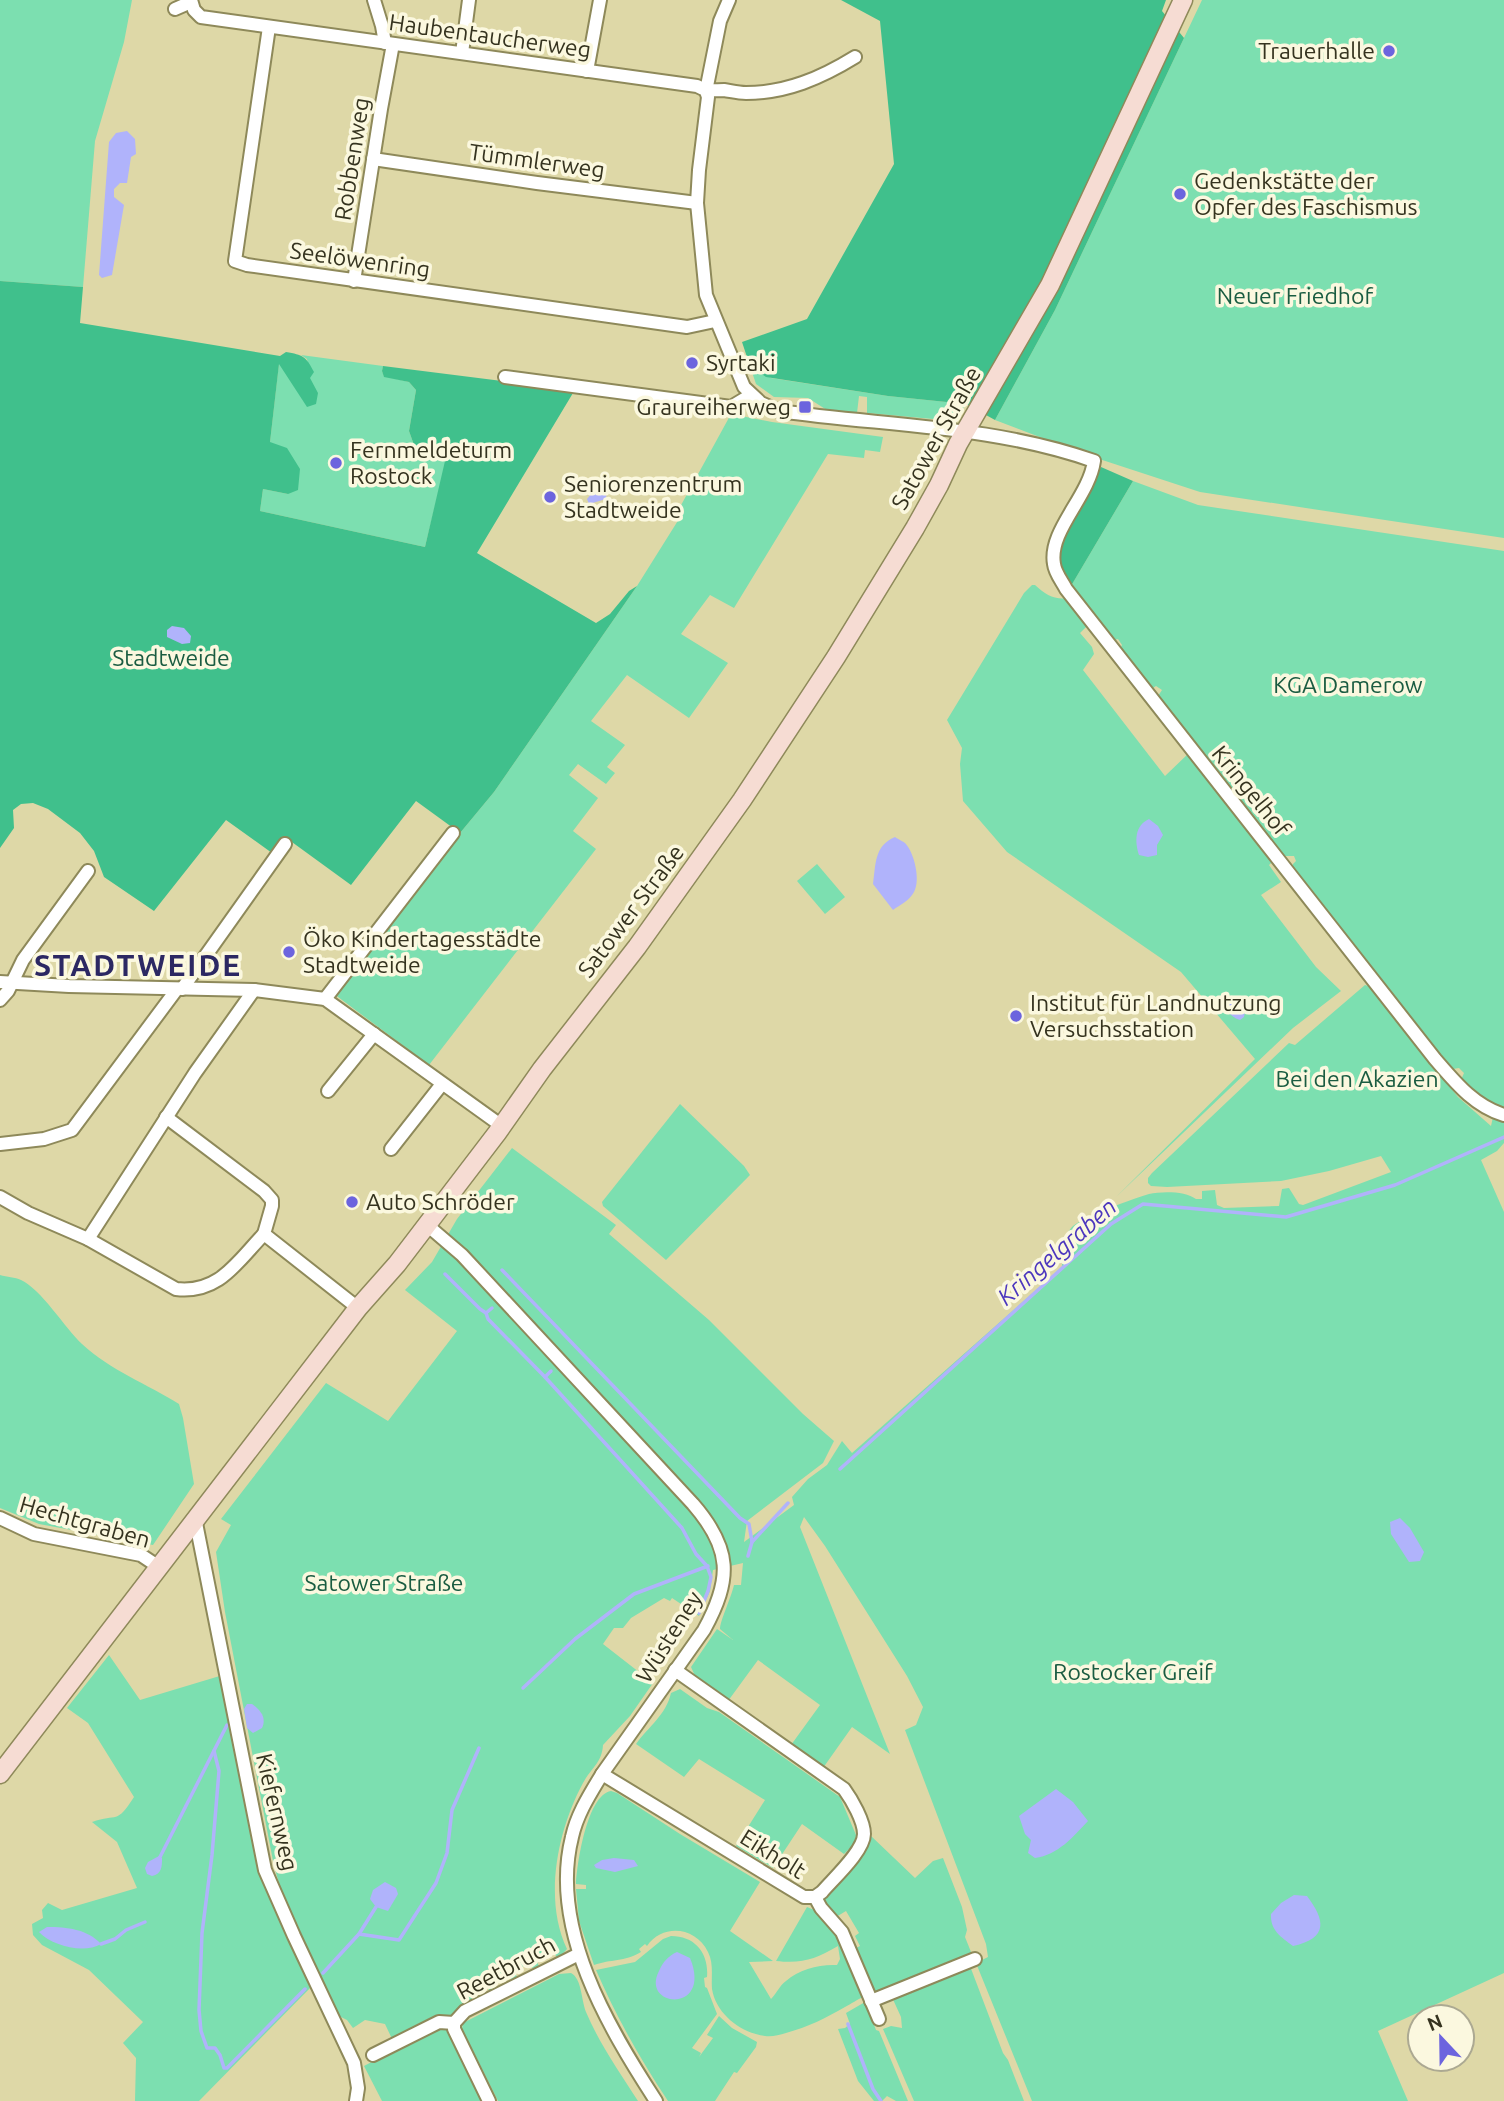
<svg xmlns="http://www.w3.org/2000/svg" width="1504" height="2101" font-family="Ubuntu,sans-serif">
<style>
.green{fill:#7cdfb0}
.forest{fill:#40c08c}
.water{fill:#b0b3fb}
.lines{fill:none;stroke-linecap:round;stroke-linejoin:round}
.stream{stroke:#b0b3fb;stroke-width:3.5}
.minor-casing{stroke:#8e895a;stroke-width:16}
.secondary-casing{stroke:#8e895a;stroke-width:21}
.minor{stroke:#fff;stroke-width:12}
.secondary{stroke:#f6dcd3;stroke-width:18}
.poi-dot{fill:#6c64de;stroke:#fbf8df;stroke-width:2.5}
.labels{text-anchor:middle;stroke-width:7;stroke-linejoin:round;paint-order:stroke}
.street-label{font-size:23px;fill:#35331f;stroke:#fbf8df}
.poi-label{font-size:23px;fill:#35331f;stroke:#fbf8df;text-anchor:start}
.park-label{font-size:23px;fill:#1a5c41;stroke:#fbf8df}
.water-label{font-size:24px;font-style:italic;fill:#4c37be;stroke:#fbf8df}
.district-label{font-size:30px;font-weight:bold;letter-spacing:2px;fill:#2c2863;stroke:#fbf8df}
</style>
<rect width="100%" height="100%" fill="#ded8a7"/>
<g class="green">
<polygon points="0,0 132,0 124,42 95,141 83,287 0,281"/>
<polygon points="1202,0 1504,0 1504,538 1200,492 1087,455 995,420 1055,310"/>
<polygon points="301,355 383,366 382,371 384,376 409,382 416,390 409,431 414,445 446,461 425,547 260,511 263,489 288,494 270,442 279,363 310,378 307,359"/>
<polygon points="750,366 771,378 888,396 966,404 955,421 867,413 867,397 859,396 857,413 830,412 808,398 774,397 756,384"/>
<polygon points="731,414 772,422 883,437 880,452 865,450 864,458 828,454 734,608 710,595 681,634 728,663 689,718 627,675 591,721 625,745 607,767 615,773 606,784 578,764 569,775 598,798 573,831 596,849 429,1065 334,994 460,833 494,792 637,586 684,511 680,507"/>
<path d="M1133,481L1198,505L1504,551V1143L1497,1151L1481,1160L1504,1212V1973L1378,2031L1408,2101H1032L976,1963L988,1957L986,1944L905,1730L916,1725L923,1707L907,1676L825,1546L804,1517L800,1527L890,1754L852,1727L823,1768L791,1745L820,1705L758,1660L728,1701L696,1678L691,1667L717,1629L733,1640L720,1629C720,1621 731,1598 734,1585H741L743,1563L713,1570L710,1591L699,1616L672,1598L670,1601L664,1598L631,1618L623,1628H614L603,1644L653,1683L630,1716L603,1745C602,1763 591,1768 583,1783C558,1829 543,1899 567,1949L558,1959L553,1951L536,1960L540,1968L534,1971L530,1963L514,1971L518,1979L513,1982L508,1974L493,1981L496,1990L491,1993L486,1985L471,1993L475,2001L450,2018L393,2041L385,2024L365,2020L353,2028L347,2020L335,2014L283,1897L274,1866L225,1612L216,1552L231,1525L221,1519L326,1383L388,1421L457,1331L405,1290L432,1262L457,1219L512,1148L616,1225L609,1234L709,1320L803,1414L834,1441L823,1463L747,1521L744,1542L794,1505L792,1497L808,1479L827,1465L842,1441L852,1453L1062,1267C1063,1252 1062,1237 1073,1226C1084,1217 1134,1198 1149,1194C1162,1191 1186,1191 1196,1199H1202V1191L1215,1190L1217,1205L1224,1208L1279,1206L1282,1189L1289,1188L1299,1204L1303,1205L1391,1172L1381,1156L1329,1171L1281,1181L1167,1187L1151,1186L1148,1183V1178L1152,1173L1289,1043L1295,1045L1365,985L1371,987L1458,1097L1491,1126L1493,1117L1499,1107L1480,1098L1461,1080L1464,1073L1459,1068L1453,1069L1425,1040L1292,868L1293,864L1296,861L1294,856H1284L1177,723L1158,696L1162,690L1156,686L1153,688L1151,686L1120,649L1122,645L1118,639L1114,640L1071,586Z"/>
<path d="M1032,585H1035C1046,595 1054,600 1069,598L1089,624L1080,633L1092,647L1094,654L1083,670L1165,776L1189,753L1274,860L1269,865L1281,882L1261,895L1316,967L1341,991L1293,1028L1116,1197L1255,1059L1181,972L1007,852L963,801L960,764L962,748L947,720L1024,593Z"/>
<polygon points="817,864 845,897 825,914 797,881"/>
<polygon points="680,1104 744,1166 750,1175 666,1260 603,1206 602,1202"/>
<path d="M0,1275C7,1277 15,1277 21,1280C41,1289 65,1328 82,1344C110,1370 147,1384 179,1404L183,1418L194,1484L153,1545L39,1524L0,1508Z"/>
<path d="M109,1655L140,1700L223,1675L243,1789L263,1879L314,1984L199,2101H135L136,2058L123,2043L143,2022L89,1970L42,1945L33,1935L32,1924L43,1918L42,1910L48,1903L62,1910L137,1888L117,1842L92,1822C118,1813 116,1825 134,1797L88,1723L67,1708Z"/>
<path d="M680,1689L707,1708L719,1712L840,1797L856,1835L855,1843L844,1854L802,1824L773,1868L736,1846L765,1800L699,1759L684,1777L636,1744C649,1726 666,1715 671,1693Z"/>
<path d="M611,1791L617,1793L680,1834L760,1882L730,1931L773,1961L749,1962L771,1999C776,1994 780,1985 786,1981C799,1969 820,1964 837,1965L840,1959L838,1946C815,1959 803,1964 776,1961L807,1907C837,1916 852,1971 863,1997C858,1999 851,2004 845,2007C826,2018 808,2027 786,2033C779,2035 772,2037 765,2036C741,2033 716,2014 712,1989C711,1976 714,1964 708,1952C696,1927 663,1923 647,1946L645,1944L639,1949L641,1952C624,1962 611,1959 594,1965L579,1921L576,1889H586V1885L576,1884C577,1864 587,1795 611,1791Z"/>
<polygon points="871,1836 915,1878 933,1861 943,1858 962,1907 967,1930 965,1937 973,1957 874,1994 854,1949 860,1946 855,1936 859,1933 846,1911 836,1917 824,1903 823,1898 864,1853"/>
<path d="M671,1936C695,1936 709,1953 707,1977L704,1978L705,1987L707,1988L717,2014L692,2048L701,2053L699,2057L713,2038L707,2035L719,2016L732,2028L757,2042L756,2047L737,2073L734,2072L715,2101H668C640,2059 616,2016 596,1970L635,1962L663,1939Z"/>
<polygon points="970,1966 1003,2053 1008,2060 1024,2101 914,2101 883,2029 891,2026 902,2028 901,2017 891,1995"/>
<path d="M571,1973C582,1979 581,1999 586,2012C599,2043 620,2073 638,2101H498L462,2029L463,2023L559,1974Z"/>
<polygon points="865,2002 876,2030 879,2031 908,2101 896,2101 887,2096 882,2101 874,2101 858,2081 838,2029 845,2028 850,2024 846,2013"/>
<polygon points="439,2027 449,2029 484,2101 382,2101 364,2066"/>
</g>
<g class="forest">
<polygon points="841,0 1166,0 1162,11 1184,38 1055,310 995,420 966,404 888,396 766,377 750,366 742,342 807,319 894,164 880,21"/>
<path d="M0,281L83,287L80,323L280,356L286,352C303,355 306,356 314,372L310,378L318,393L316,404L307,407L279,364L270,442L287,448L300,469L298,490L288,494L263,489L260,511L425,547L445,461L414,445L409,431L416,390L409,382L384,377L382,371L383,366L573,390V393L477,553L596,623L610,614L629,591L637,586L494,792L460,833L416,801L351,885L285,837L272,853L226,820L154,911L104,877L94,851L80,833L48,809L33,803L21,804L13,810L14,828L0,848Z"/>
<path d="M1101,467L1133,481L1071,586C1068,580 1062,574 1060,567C1050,540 1087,491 1101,467Z"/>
</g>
<g class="water">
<polygon points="127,131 135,139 136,154 131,157 127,183 120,183 114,189 114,197 124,205 112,275 102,278 99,275 109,142 116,133"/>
<polygon points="603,485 607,489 606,499 589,504 587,499 597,487"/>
<polygon points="172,626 184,628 191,636 190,643 182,644 167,637 167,630"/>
<path d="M1149,819L1158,826L1163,835L1157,845V855L1148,857L1139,855C1135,842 1134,826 1149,819Z"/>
<path d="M895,837C896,838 904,842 905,843C914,852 921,880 914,892C910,900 900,905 893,910L873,884C876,864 874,846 895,837Z"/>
<path d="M1230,997L1251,1010L1250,1012H1245L1244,1017L1240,1020C1232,1018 1224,1009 1223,1001Z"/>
<polygon points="1400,1518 1410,1528 1424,1552 1420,1561 1409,1562 1391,1534 1390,1522"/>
<path d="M247,1704H252C260,1710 267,1717 262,1728L253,1733L247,1728L244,1709Z"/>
<path d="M1056,1789L1073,1802L1088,1821C1073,1837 1058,1855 1035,1858L1028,1853L1031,1840L1025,1834L1019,1816Z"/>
<path d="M159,1856L162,1858C162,1866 162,1874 152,1876L147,1874L145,1868L148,1862Z"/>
<polygon points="614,1858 634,1860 638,1866 615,1872 596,1868 594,1865 602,1860"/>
<polygon points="385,1882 396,1888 398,1894 388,1911 376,1907 370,1899 373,1890"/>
<path d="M1294,1895L1307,1896C1325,1920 1329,1938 1293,1946C1281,1937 1270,1930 1271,1914L1281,1903Z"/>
<path d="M47,1927C67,1927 87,1929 101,1944C84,1954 52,1946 39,1932Z"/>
<path d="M677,1952L690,1958C713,2014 640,2008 659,1971C663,1962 668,1956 677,1952Z"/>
</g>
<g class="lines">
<g class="stream">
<polyline points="502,1270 740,1518 749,1524 752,1542"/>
<polyline points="445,1274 480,1309 486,1313 488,1319 545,1377 682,1528 696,1554 707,1566 711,1577 708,1591 699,1613"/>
<polyline points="486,1313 492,1308"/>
<polyline points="545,1377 551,1371"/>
<polyline points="840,1469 1111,1224 1143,1204 1286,1217 1395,1185 1504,1137"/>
<polyline points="748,1556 752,1542 788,1503"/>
<polyline points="523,1688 575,1639 634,1594 708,1566"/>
<polyline points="214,1751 219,1771 212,1855 202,1933 199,2010 201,2031 207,2048 215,2048 220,2055 224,2068 227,2068 305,1989"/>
<polyline points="160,1857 227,1725"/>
<polyline points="359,1934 376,1907"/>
<polyline points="101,1944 115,1939 126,1930 145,1922"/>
<polyline points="323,1973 359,1934 399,1940 436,1883 447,1853 452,1810 479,1748"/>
<polyline points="848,2024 873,2089 881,2101"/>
</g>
<g class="minor-casing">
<g id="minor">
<path d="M191,0L194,10L201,17L697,86C707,92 713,90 724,90C731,91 738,93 746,93C786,93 821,78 855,57"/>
<polyline points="374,0 382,26 385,43"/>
<path d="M729,0L720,21L706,91L708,97L699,170L697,203L706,295L744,387L761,403L779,411C885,426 992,425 1094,461C1089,497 1048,531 1054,564C1055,573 1062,581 1066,589L1435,1059C1455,1082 1474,1106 1504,1115"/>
<polyline points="175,9 191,2"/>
<polyline points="269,27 235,261 247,265 687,327 715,321"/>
<polyline points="462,53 469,0"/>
<polyline points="587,71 600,0"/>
<polyline points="373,159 537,183 697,203"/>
<polyline points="354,281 381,109 393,44"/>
<polyline points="505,377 731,407 751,395"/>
<polyline points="0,982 69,986 254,990 325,999 502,1126"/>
<polyline points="182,989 285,844"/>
<polyline points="325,999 453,833"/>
<polyline points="0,1000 8,991 23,960 88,871"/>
<polyline points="328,1091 374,1034"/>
<polyline points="166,1117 264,1191 272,1200 272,1206 264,1234 358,1308"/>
<polyline points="0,1144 44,1139 72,1130 177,989"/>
<polyline points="391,1149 442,1084"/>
<path d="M0,1197L28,1213L88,1239L176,1289C219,1294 237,1262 264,1234"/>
<path d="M427,1225L462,1255L693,1504C732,1549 732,1579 704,1630L602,1774C590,1794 577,1814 572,1837C549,1928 608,2027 656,2101"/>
<polyline points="88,1239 195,1073 254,990"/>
<polyline points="0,1518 34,1534 141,1555 159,1567"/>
<polyline points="195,1518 265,1870 294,1936 354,2063 358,2088 356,2101"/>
<path d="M602,1774L804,1897H815L822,1892C833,1879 864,1851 864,1834C864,1821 852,1800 844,1789L675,1670"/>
<polyline points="815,1897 821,1908 842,1932 879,2019"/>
<polyline points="871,2001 975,1959"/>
<polyline points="373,2055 439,2022 454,2023"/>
<polyline points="489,2101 454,2029 454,2023 465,2011 579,1954"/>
</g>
</g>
<g class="secondary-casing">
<polyline id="secondary" points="0,1774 358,1308 397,1264 497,1133 542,1069 637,947 742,800 836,657 915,528 939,485 958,444 1050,285 1183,0"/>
</g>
<use href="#minor" class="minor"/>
<use href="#secondary" class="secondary"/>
</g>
<g class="poi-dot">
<circle cx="1389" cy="51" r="7"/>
<circle cx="1180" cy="194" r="7"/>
<circle cx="692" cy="363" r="7"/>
<rect x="798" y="400" width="14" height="14" rx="3.5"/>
<circle cx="336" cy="463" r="7"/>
<circle cx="550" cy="497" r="7"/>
<circle cx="289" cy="952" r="7"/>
<circle cx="1016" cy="1016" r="7"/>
<circle cx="352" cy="1202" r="7"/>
</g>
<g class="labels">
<g class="street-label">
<text transform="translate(490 36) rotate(8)" y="8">Haubentaucherweg</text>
<text transform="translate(352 159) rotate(-81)" y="8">Robbenweg</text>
<text transform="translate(537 161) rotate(8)" y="8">Tümmlerweg</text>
<text transform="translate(360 260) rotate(8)" y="8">Seelöwenring</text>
<text transform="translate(936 438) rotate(-61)" y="8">Satower Straße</text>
<text transform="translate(1251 791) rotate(51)" y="8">Kringelhof</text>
<text transform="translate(631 911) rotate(-53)" y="8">Satower Straße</text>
<text transform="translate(85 1522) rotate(16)" y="8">Hechtgraben</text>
<text transform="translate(669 1637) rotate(-58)" y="8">Wüsteney</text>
<text transform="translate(277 1812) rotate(77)" y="8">Kiefernweg</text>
<text transform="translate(773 1854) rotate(32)" y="8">Eikholt</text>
<text transform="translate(506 1968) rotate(-28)" y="8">Reetbruch</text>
</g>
<g class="poi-label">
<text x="1375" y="59" text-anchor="end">Trauerhalle</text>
<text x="1194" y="189">Gedenkstätte der<tspan x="1194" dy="26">Opfer des Faschismus</tspan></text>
<text x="706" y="371">Syrtaki</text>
<text x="791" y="415" text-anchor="end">Graureiherweg</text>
<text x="350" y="458">Fernmeldeturm<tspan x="350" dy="26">Rostock</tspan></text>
<text x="564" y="492">Seniorenzentrum<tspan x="564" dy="26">Stadtweide</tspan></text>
<text x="303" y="947">Öko Kindertagesstädte<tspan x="303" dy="26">Stadtweide</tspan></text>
<text x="1030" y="1011">Institut für Landnutzung<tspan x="1030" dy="26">Versuchsstation</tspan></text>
<text x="366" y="1210">Auto Schröder</text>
</g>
<g class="park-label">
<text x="1295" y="304">Neuer Friedhof</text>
<text x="171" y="666">Stadtweide</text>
<text x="1348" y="693">KGA Damerow</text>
<text x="1357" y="1087">Bei den Akazien</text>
<text x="384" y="1591">Satower Straße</text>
<text x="1133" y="1680">Rostocker Greif</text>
</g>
<g class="water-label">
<text transform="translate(1057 1252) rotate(-41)" y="8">Kringelgraben</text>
</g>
<g class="district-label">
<text x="138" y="976">STADTWEIDE</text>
</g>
</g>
<g transform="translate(1441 2038) rotate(338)"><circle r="33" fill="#fbf8df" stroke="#aca992" stroke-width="2"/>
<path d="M0-5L12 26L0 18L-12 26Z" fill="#6c64de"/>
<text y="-10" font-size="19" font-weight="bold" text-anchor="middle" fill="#35331f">N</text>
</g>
</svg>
